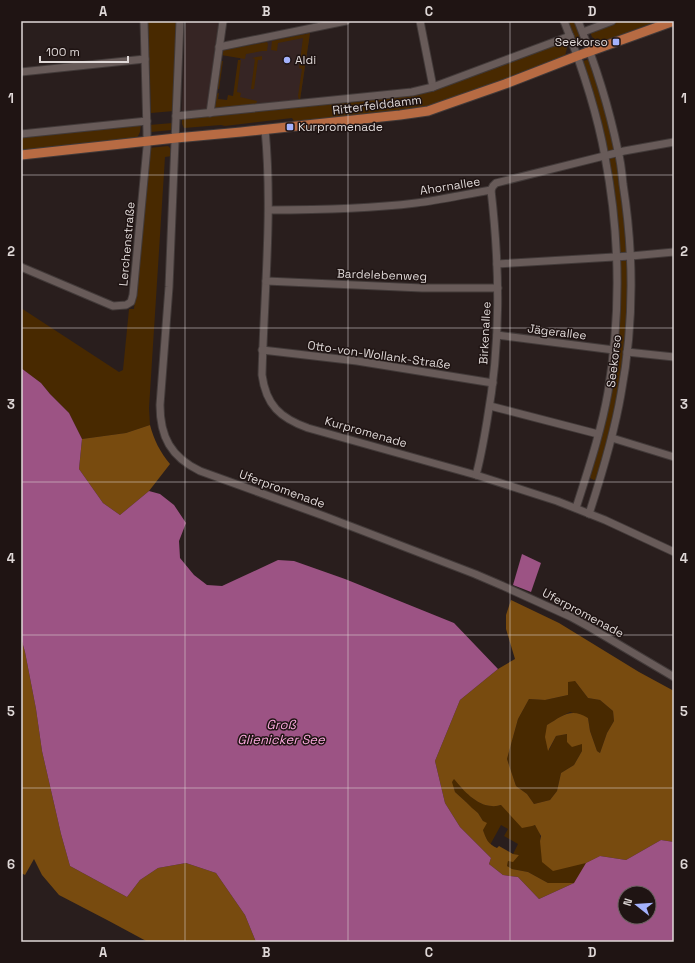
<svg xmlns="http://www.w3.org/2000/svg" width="695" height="963" font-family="'Space Grotesk',sans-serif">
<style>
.built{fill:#362524}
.green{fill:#482900}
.forest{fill:#784b0f;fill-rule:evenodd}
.water{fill:#9c5384;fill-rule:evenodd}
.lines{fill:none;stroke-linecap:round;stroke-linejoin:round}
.minor-casing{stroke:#423a39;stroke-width:9}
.major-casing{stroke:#423a39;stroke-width:11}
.minor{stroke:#685b59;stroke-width:7}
.major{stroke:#b76b43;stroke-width:9}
.grid{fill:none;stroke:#dfd8d7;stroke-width:1;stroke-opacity:0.55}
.poi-dot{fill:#a4b2fc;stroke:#1f1413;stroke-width:1.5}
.labels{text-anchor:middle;stroke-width:3;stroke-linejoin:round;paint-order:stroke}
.poi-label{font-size:12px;fill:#dfd8d7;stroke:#1f1413;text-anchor:start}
.street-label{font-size:12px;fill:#dfd8d7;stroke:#1f1413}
.water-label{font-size:13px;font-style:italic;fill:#f7a6da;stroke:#1f1413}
.neatline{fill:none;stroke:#dfd8d7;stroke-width:1.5}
.grid-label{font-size:13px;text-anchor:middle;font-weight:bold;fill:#dfd8d7}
</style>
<rect width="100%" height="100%" fill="#291e1d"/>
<g class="built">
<polygon points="186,21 219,21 207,107 204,110 185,112 182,110"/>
<polygon points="310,33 300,100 233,107 242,47"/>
</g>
<g class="green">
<polygon points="148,21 177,21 174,111 151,113"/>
<polygon points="566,21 576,21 583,41 575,44"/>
<polygon points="618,21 657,21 600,43 592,37 590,32 591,31"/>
<polygon points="310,33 300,100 299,100 298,96 302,69 299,68 303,38 278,43 277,51 271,50 272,41"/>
<polygon points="565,41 567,48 565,56 523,73 424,108 295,123 292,118 225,126 221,125 184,128 182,124 182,119 185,118 419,94"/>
<polygon points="267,42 268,44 267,51 262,51 246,54 245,59 221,55 221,53 224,50"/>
<polygon points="262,56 262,60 258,60 254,89 251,89 255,59 252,58"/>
<polygon points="589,59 604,103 615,150 608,153 581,62"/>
<polygon points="238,60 241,60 237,92 241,93 240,97 257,101 256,104 216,109 214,106 215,94 219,93 218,99 227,100 228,95 233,96"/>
<polygon points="220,61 223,61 219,89 216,89"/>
<polygon points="173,123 172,130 151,132 150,130 149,125"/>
<polygon points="141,124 140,132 137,138 22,152 21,137 22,137"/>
<polygon points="168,146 172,150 172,156 165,157 152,361 149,408 150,425 126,433 82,439 69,413 50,394 41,383 21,368 21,308 119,372 123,370 129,309 134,309 149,148"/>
<polygon points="615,156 616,157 622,186 628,254 620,253 608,158"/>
<polygon points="621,259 627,259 629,284 625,355 617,405 597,479 594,480 590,478 590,476 601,436 620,261"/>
<polygon points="568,681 575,681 588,698 600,700 613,711 614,721 607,733 600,753 597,751 590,731 588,718 570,712 562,716 547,725 549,750 556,736 567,734 567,742 582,744 582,751 574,765 561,773 557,791 550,800 534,804 527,794 516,786 507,759 518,719 529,699 545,700 568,695"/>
<path d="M454,778C462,789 477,806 492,806C495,807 499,805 501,805C504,807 506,810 508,812C520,821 543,820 540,841L600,856L592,883H548L528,872L512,869L507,866L508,860L519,855L513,854L518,844L504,836L508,829L501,825L490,845L484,834L483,830V821L478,813L471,808L466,802L455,792L451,782Z"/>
</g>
<g class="forest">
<path d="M150,425C154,440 160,452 170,464L149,491L120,515L103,503L79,469L82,439L126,433Z"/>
<path d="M511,600L559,623L639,672L674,691V842L661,840L626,860L600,856L586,863L553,871L542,862L540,841L541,836L535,825L532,826L522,828L501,805C499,805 495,807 492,806C477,806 463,790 454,779L452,782L455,792L466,802L472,808L478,813L483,821L487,823L483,830C486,839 488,844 497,848L499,846L513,854L519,855L513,862L508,861L507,866L512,869L528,872L548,883H574L539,899L518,877L503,875L489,864L491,858L460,827L445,803L435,761L460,700L498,669L515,659L506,629V615ZM575,681L588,698L600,700L613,711L614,721L607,733L600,753L597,751L590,731L588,718C571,707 562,716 547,725L545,737L548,751L556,736L567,734V742L572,747L582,744V751L574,765L561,773L557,791L550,800L534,804L527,794L516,786L507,759L518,719L529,699L545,700L568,695V682Z"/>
<polygon points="21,638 25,652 36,709 42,751 61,834 70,866 127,897 140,880 158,868 186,863 216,873 245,915 256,942 148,942 109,921 59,895 42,875 34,859 25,875 21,873"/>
</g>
<g class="water">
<path d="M21,368L41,383L50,394L69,413L82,439L79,469L103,503L120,515L149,491L160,494L174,505L186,523L179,541L180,558L194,575L207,585L222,586L278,560L294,561L345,579L454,623L498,669L460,700L435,761L445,803L460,827L491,858L489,864L503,875L518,877L539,899L574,883L586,863L600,856L626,860L661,840L674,842V942H256L245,915L216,873L186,863L158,868L140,880L127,897L70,866L61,834L42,751L36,709L25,652L21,638ZM625,893H649V917H625Z"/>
<polygon points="522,554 541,563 531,592 513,585"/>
</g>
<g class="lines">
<g class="minor-casing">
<g id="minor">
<path d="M180,21L169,287L160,405C160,437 171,457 200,471L324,516L475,574L503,586L571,617L591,628L674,677"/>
<polyline points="420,21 433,87"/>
<path d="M564,21C581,64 597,112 605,157C620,235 621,314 608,392C601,432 588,470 576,508"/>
<path d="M578,21C595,63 609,107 618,151C621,162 622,173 623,184C634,254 634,325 621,394C614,435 602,474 589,514"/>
<polyline points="583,32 612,21"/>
<polyline points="219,47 346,21"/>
<polyline points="21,72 145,59"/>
<polyline points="210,113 223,21"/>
<polyline points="176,116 412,92 433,87 570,36"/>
<path d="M265,129C273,211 264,293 262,375C266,405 280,418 308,428L476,475L557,501L605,520L674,552"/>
<polyline points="21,134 147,121"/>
<path d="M269,210C318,210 367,209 416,203C441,200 466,194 491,190"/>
<polyline points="497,264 631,256 674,252"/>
<polyline points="21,267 113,306 126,305 131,302 133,295 147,147 147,132 144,21"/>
<polyline points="266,281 422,288 498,288"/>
<polyline points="497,335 614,350"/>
<polyline points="262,350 357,361 493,383"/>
<polyline points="627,352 674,357"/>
<polyline points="490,406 598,434"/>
<polyline points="612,438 674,457"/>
<path d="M476,475C481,457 484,439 487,421C501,343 500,269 491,190L493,186L496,183L624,151L674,142"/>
</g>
</g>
<g class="major-casing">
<polyline id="major" points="21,155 176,138 241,132 400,115 428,111 442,106 505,84 577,56 674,21"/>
</g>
<use href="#minor" class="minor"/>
<use href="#major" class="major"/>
</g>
<path class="grid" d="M185,21V942M348,21V942M510,21V942M21,175H674M21,328H674M21,482H674M21,635H674M21,788H674"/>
<g class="poi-dot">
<rect x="612" y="38" width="8" height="8" rx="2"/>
<circle cx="287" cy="60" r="4"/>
<rect x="286" y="123" width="8" height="8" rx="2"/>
</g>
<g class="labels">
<g class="poi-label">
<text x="608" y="46" text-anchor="end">Seekorso</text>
<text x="295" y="64">Aldi</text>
<text x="298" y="131">Kurpromenade</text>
</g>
<g class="street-label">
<text transform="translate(377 105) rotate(-7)" y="4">Ritterfelddamm</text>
<text transform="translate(450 186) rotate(-9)" y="4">Ahornallee</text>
<text transform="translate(127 244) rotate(-85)" y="4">Lerchenstraße</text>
<text transform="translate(382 275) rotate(2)" y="4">Bardelebenweg</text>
<text transform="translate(557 332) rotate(7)" y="4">Jägerallee</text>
<text transform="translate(485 333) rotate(-87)" y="4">Birkenallee</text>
<text transform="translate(379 355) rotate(8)" y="4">Otto-von-Wollank-Straße</text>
<text transform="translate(614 361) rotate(-83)" y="4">Seekorso</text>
<text transform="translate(366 432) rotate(16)" y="4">Kurpromenade</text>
<text transform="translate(282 489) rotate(20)" y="4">Uferpromenade</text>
<text transform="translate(583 613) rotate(28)" y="4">Uferpromenade</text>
</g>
<g class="water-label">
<text x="281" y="729">Groß<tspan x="281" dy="15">Glienicker See</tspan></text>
</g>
</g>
<rect width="695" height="963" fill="none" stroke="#1f1413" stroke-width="44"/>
<g transform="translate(637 905) rotate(287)"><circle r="19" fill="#1f1413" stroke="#6c6261"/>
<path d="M0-3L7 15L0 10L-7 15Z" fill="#a4b2fc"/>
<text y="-6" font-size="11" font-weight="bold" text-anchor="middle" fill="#dfd8d7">N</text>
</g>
<path d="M40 56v6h88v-6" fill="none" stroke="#dfd8d7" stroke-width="2"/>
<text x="46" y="56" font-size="12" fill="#dfd8d7" stroke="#1f1413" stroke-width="3" paint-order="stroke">100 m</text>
<rect x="22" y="22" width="651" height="919" class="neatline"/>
<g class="grid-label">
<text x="103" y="16">A</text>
<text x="266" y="16">B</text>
<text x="429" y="16">C</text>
<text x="592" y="16">D</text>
<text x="11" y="103">1</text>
<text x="684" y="103">1</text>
<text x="11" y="256">2</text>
<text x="684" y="256">2</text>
<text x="11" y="409">3</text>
<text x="684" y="409">3</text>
<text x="11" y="563">4</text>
<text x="684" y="563">4</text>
<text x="11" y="716">5</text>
<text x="684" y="716">5</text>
<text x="11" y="869">6</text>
<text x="684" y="869">6</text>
<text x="103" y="957">A</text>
<text x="266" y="957">B</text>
<text x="429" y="957">C</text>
<text x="592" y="957">D</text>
</g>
</svg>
